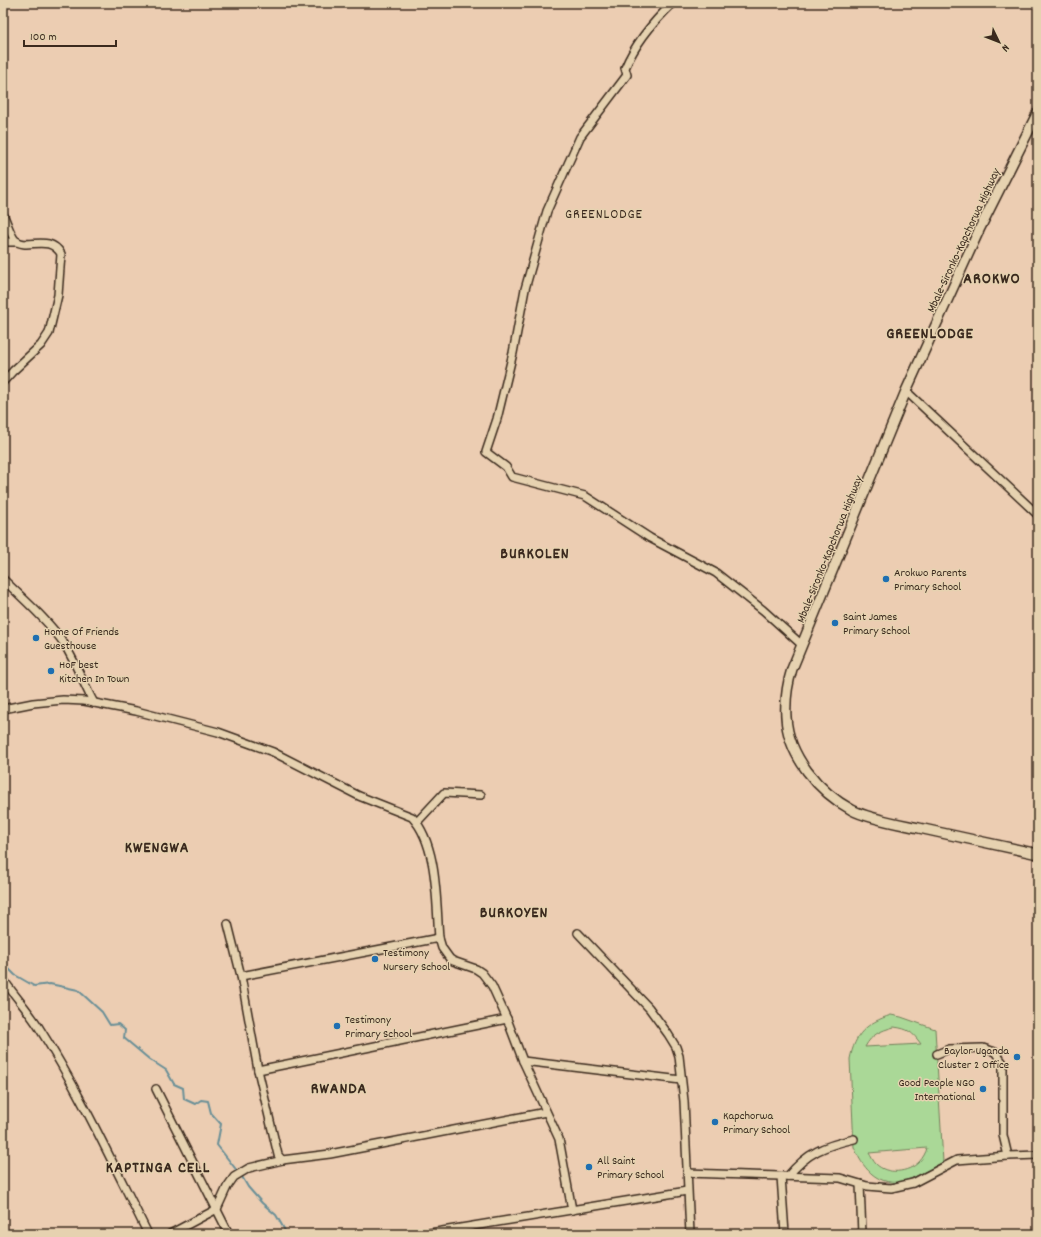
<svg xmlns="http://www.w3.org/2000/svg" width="1041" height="1237" font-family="Dekko,sans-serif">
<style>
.park{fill:#aad897;stroke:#72815a;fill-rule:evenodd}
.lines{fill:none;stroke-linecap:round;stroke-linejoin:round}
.stream{stroke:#698f97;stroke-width:2}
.minor-casing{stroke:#3b2a1e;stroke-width:10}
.major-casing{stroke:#3b2a1e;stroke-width:12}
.minor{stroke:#e6d2b0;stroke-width:7}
.major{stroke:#e6d2b0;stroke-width:9}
.poi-dot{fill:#1f6fb2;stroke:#e6d2b0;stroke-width:1.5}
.labels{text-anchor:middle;stroke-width:3;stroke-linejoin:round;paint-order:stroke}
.street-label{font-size:12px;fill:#3b2a1e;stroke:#e6d2b0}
.poi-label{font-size:12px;fill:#3b2a1e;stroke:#e6d2b0;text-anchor:start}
.quarter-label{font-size:14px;letter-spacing:1px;fill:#3b2a1e;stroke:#e6d2b0}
.district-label{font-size:16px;font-weight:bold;letter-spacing:1px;fill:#3b2a1e;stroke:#e6d2b0}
</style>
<rect width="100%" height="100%" fill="#eccdb2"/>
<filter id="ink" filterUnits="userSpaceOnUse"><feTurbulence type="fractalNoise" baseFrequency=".025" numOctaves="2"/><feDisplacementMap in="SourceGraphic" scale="8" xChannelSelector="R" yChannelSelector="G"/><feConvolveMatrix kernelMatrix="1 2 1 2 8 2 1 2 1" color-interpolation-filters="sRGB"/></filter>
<g filter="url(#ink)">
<path class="park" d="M891,1015L901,1017L935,1029L943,1162C934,1167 910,1181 900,1182C876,1185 862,1167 854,1147L850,1059C855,1034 866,1023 891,1015ZM894,1027C909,1029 912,1032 921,1044L865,1047C872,1034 880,1031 894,1027ZM927,1148C926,1152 923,1158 919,1162C908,1173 887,1175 876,1164C873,1161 871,1156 869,1153Z"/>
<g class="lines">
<g class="stream">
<polyline points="3,967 8,968 15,975 34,986 50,984 78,990 102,1012 110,1025 118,1024 125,1030 124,1038 149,1059 166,1070 174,1084 183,1088 184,1099 195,1104 201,1100 208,1101 211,1113 221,1124 217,1145 238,1172"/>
<polyline points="241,1175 248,1187 262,1203 276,1215 287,1234"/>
</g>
<g class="minor-casing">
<g id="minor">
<path d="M673,3C654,21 635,44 625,68L627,75L580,137L547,211L525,289L513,353L497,419L486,452L506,467L512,477L585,496L650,538L716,573L763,610L802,645"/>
<path d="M3,214C6,220 11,236 15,240C26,251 49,233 61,254L58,295L49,333L41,345L13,371L3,382"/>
<polyline points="3,242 18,242"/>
<polyline points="906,391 1038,515"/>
<path d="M3,579C23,599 47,619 63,642C75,661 83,683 94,703"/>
<path d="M3,709L33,703L63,700L84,701L136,711L218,732L273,752L359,796L412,817C438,845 436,901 439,938L442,948L450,959L453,961L476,969L482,973L492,986L507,1019L523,1061L559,1139L572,1210"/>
<polyline points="417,822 444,793 481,795"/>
<polyline points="228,924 241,976 258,1070 278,1155 282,1160 330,1154 546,1112"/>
<polyline points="578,933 649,1008 668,1034 676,1047 679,1056 684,1101 690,1234"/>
<polyline points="241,976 439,938"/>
<path d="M3,979C14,995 27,1009 38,1026C80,1092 113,1164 148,1234"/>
<polyline points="937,1054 949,1049 983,1048 995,1052 1003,1063 1003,1135 1008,1156"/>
<polyline points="523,1061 681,1080"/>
<polyline points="258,1070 507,1019"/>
<polyline points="156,1089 229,1234"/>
<polyline points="687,1173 840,1178 867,1186 891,1188 913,1183 957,1160 1008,1156 1038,1155"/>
<polyline points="781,1176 785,1234"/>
<path d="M788,1176C808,1152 824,1146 854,1139"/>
<polyline points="860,1184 862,1234"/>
<polyline points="170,1234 217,1209 227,1187 234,1177 249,1168 283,1160"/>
<polyline points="424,1234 687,1191"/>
</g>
</g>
<g class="major-casing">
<path id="major" d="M1038,112L980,228L906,391L792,669C787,685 785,701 786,717C788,756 819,792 852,810C869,819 900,824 919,828C959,837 998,845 1038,854"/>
</g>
<use href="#minor" class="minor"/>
<use href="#major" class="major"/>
</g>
</g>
<g class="poi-dot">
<circle cx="886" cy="579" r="4"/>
<circle cx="835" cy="623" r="4"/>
<circle cx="36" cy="638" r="4"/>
<circle cx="51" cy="671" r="4"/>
<circle cx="375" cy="959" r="4"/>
<circle cx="337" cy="1026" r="4"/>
<circle cx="1017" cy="1057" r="4"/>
<circle cx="983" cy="1089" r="4"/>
<circle cx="715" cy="1122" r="4"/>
<circle cx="589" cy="1167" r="4"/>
</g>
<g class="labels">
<g class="street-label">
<text transform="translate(963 240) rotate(-65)" y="4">Mbale-Sironko-Kapchorwa Highway</text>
<text transform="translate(829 549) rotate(-68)" y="4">Mbale-Sironko-Kapchorwa Highway</text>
</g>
<g class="poi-label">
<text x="894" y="576">Arokwo Parents<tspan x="894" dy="14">Primary School</tspan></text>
<text x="843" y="620">Saint James<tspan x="843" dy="14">Primary School</tspan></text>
<text x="44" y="635">Home Of Friends<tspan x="44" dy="14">Guesthouse</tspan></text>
<text x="59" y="668">HoF best<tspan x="59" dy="14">Kitchen In Town</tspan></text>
<text x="383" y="956">Testimony<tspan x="383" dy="14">Nursery School</tspan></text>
<text x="345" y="1023">Testimony<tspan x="345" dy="14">Primary School</tspan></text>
<text x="1009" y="1054" text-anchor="end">Baylor Uganda<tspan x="1009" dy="14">Cluster 2 Office</tspan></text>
<text x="975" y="1086" text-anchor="end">Good People NGO<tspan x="975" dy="14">International</tspan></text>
<text x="723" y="1119">Kapchorwa<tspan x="723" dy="14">Primary School</tspan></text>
<text x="597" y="1164">All Saint<tspan x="597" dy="14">Primary School</tspan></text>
</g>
<g class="quarter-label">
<text x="604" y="218">GREENLODGE</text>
</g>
<g class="district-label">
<text x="992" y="283">AROKWO</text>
<text x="930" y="338">GREENLODGE</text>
<text x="535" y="558">BURKOLEN</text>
<text x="157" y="852">KWENGWA</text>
<text x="514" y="917">BURKOYEN</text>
<text x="339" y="1093">RWANDA</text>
<text x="158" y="1172">KAPTINGA CELL</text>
</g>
</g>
<rect width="1041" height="1237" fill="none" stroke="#e6d2b0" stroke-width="16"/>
<rect x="8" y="8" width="1025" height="1221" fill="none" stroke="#3b2a1e" stroke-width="1.5" filter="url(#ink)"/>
<g transform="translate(999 42) rotate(133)" stroke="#e6d2b0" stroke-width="3" paint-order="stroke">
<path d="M0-3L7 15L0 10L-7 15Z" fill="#3b2a1e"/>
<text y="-6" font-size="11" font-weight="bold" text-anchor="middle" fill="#3b2a1e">N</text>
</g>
<path d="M24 40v6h92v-6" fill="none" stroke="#3b2a1e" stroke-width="2"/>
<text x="30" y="40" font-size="12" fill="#3b2a1e" stroke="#e6d2b0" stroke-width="3" paint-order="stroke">100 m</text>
</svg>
